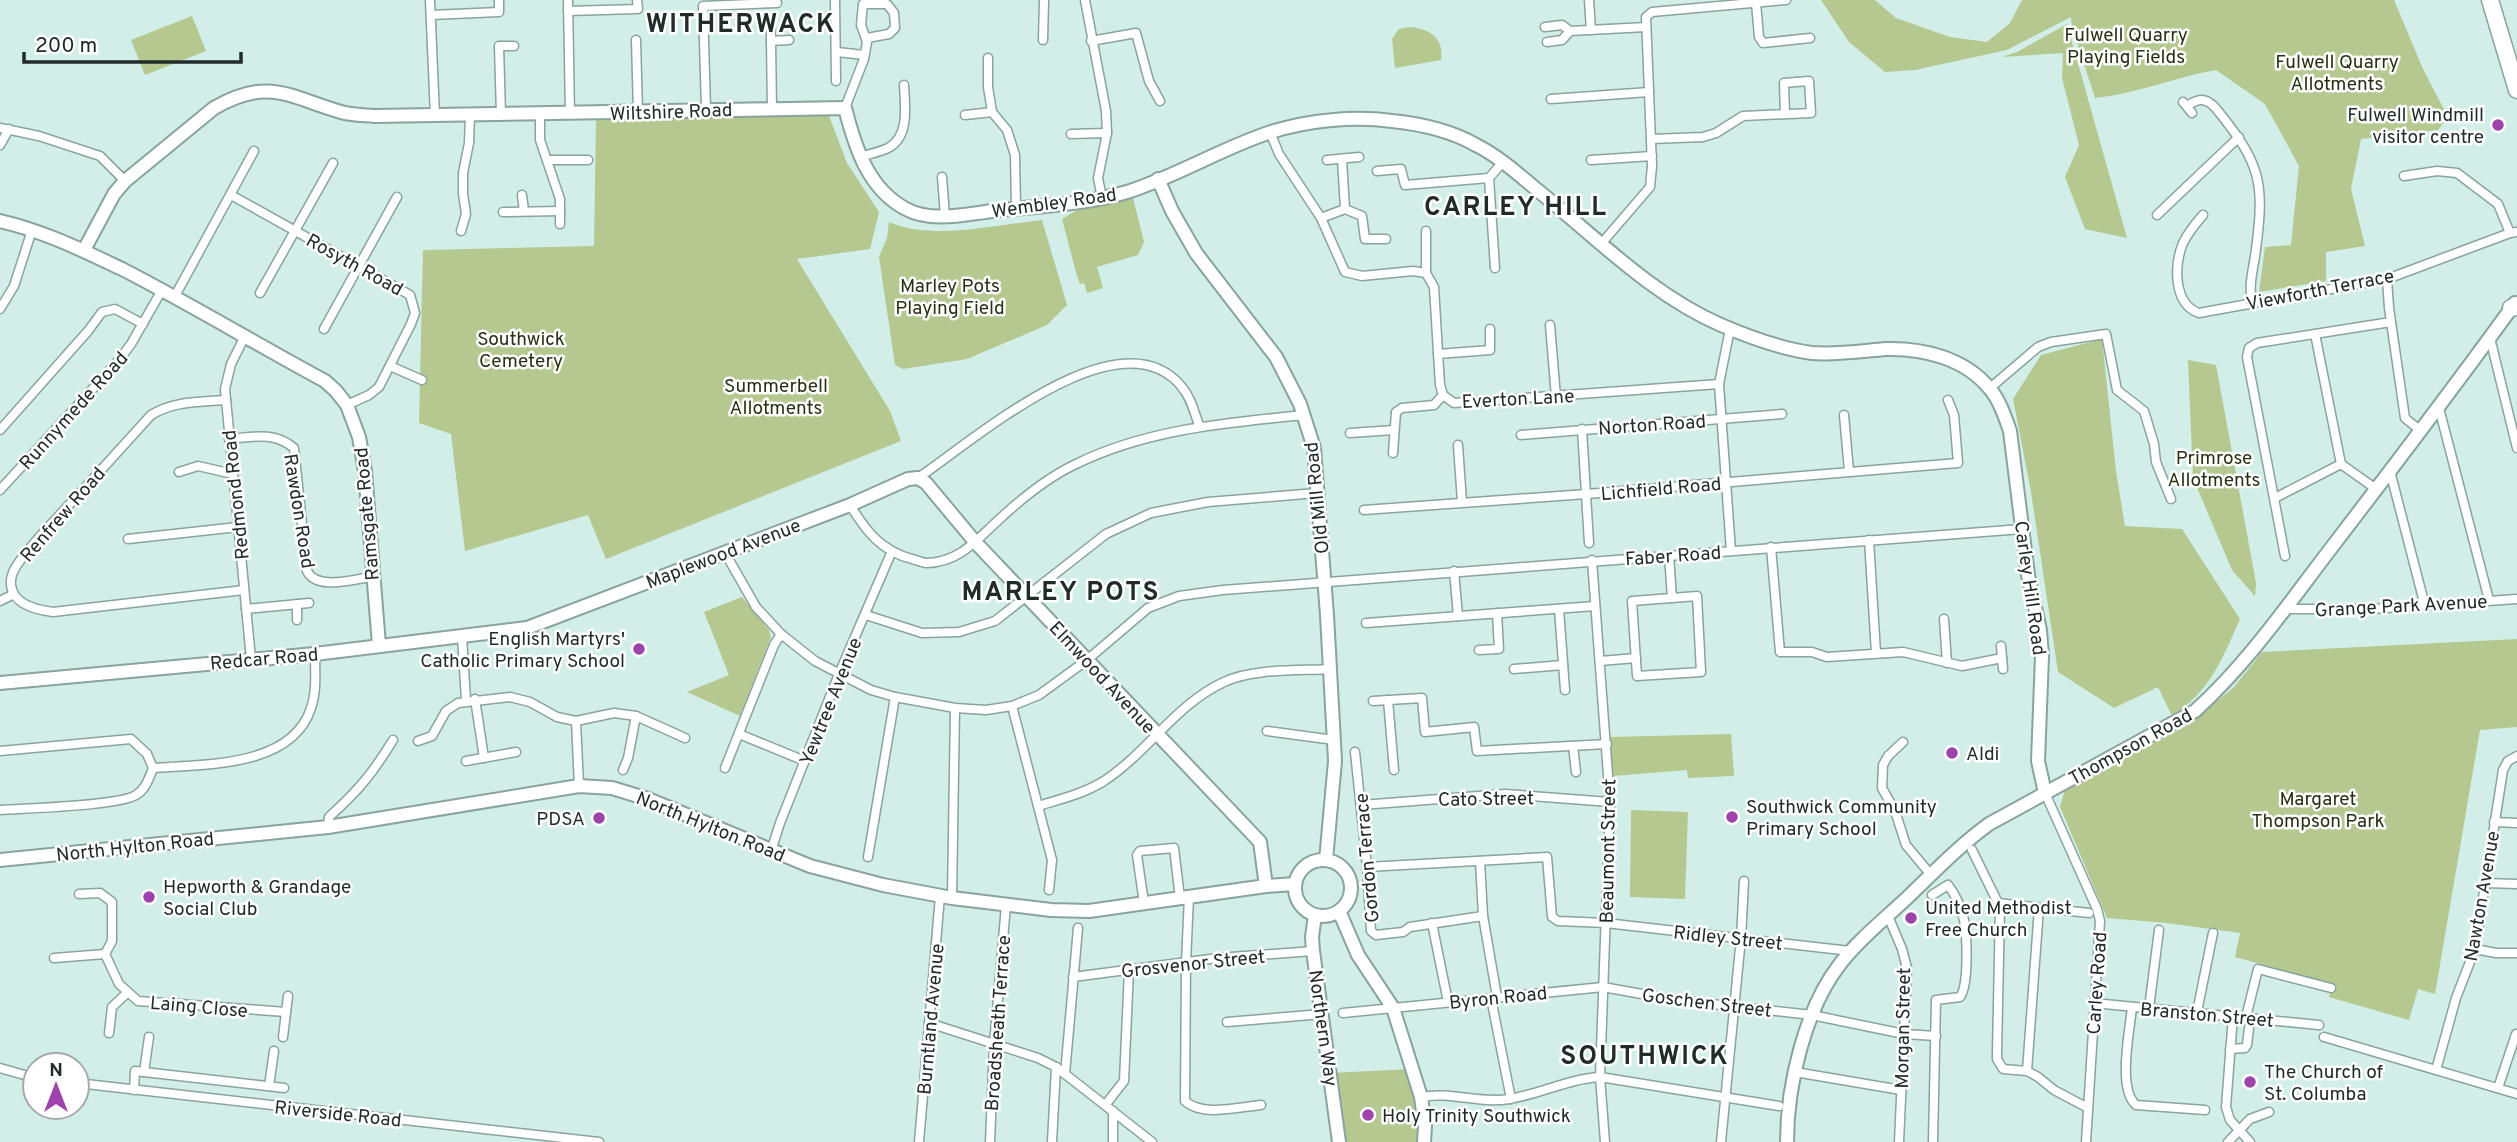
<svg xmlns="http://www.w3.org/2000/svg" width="2517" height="1142" font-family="Overpass,sans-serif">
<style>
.green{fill:#b5c88f}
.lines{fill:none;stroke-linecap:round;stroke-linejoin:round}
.street-casing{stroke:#89a39e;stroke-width:11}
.secondary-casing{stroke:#89a39e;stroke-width:16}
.highway-casing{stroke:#89a39e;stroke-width:19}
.street{stroke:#fff;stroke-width:8}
.secondary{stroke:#fff;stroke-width:12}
.highway{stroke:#fff;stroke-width:16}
.poi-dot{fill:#9e42ac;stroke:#fff;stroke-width:2.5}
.labels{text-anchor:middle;stroke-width:5;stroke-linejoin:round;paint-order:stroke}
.park-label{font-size:19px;fill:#273012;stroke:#fff}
.street-label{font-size:19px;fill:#212c29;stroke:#fff}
.poi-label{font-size:19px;fill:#212c29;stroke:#fff;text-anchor:start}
.district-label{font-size:26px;font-weight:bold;letter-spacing:2px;fill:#212c29;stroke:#fff}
</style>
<rect width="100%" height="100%" fill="#d2eee8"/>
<g class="green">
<path d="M1821,0H1875L1896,18L1950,37L1987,42L2010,23L2022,0H2394L2423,69L2448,117L2438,130L2361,139L2351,189L2365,246L2326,252V281L2259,292L2265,247L2291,245L2299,166L2265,104L2216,70C2176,77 2135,94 2095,98L2072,27L2071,17L2007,50L1915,70L1885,72L1849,42Z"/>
<polygon points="192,16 206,51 145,75 131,40"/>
<polygon points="2067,24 2127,238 2085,229 2065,177 2079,145 2062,78 2063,53 2002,57 2017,52"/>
<path d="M1411,27C1431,30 1444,38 1441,60L1395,68L1392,39L1399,29Z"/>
<polygon points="828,113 847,163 879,212 870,249 797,259 890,411 901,441 606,559 588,515 465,551 451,434 419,423 423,250 594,246 596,118"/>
<polygon points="1133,198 1144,242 1138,255 1097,267 1103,288 1087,293 1084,283 1080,284 1077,276 1062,219 1077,210"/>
<path d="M1042,220L1067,305L1047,325L967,359L903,369L895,365L879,257L887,238L889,222C932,241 995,225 1042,220Z"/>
<path d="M2102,339L2116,471L2125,526L2182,529L2240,619C2221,661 2211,690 2172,716L2158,687L2114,708L2058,672L2031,492L2013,399L2041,355Z"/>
<polygon points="2188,360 2216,365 2256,583 2255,596 2232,570 2193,478"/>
<polygon points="742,597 769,630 771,637 740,716 687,692 729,675 704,612"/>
<polygon points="2517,639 2517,727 2480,730 2435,994 2418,989 2409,1020 2329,997 2333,984 2235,957 2240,933 2167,923 2107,918 2060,807 2065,789 2190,724 2234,687 2262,652"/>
<polygon points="1731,734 1734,776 1688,778 1687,770 1613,776 1610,737"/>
<polygon points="1631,810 1688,812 1685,899 1630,897"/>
<polygon points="1412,1069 1423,1142 1339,1142 1330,1073"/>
</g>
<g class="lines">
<g class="street-casing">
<g id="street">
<polyline points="430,0 435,116"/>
<polyline points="568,0 570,114"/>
<polyline points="835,0 836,81"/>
<polyline points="1085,0 1106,111 1107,133 1098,178 1102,198"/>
<polyline points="1589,0 1591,30"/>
<polyline points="1756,3 1759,37 1763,43 1810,38"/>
<polyline points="568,11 638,9 637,0"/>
<polyline points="431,15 499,12 499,0"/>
<polyline points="1545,27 1562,25 1570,31"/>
<polyline points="636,40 638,113"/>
<polyline points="1043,40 1044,0"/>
<polyline points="771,41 771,30"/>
<polyline points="1091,41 1136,33 1149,81 1160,101"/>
<polyline points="1547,42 1562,40 1570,31 1646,27"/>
<polyline points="837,52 864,55"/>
<polyline points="988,58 988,87 992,112 1007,130 1015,155 1016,208"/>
<polyline points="1551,99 1649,92"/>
<polyline points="2183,102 2192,113"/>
<path d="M2187,106C2200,97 2208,98 2218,111C2260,163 2265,182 2256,249C2254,267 2248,284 2252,302"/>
<polyline points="845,108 864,59 867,42 861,25 863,4 887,4 894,13 895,28 889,34 867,38"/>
<polyline points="772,109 771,41 789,40"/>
<polyline points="706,110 703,6 777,3"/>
<polyline points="501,115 499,46 514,46"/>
<polyline points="540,115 540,140 560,199 560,224"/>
<polyline points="965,115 992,112"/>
<polyline points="0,128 39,136 100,156 125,181"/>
<polyline points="1270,132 1279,154 1321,218 1345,272 1362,276 1413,271 1426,273 1434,287 1440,385 1443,395 1454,403 1719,384"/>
<polyline points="1071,134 1107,133"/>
<polyline points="1651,139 1703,137 1716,133 1743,116 1811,113 1809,81 1784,83 1785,114"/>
<polyline points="0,145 9,129"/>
<path d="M860,157C869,154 880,152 888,148C910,137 905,105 904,85"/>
<polyline points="1342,159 1345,209"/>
<polyline points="548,160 588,160"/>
<polyline points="1327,160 1359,157"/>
<polyline points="1591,160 1652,156"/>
<polyline points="1377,171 1401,169 1405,185 1489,178 1503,162"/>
<polyline points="2404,176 2437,171 2457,173 2498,204 2510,233"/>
<polyline points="942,177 945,216"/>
<polyline points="1489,178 1495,268"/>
<polyline points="231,195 410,295 415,313 411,324 379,387 369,395 347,405"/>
<polyline points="522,195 524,211"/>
<polyline points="503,212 560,211"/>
<polyline points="2157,215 2239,137"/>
<path d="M2203,215C2195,224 2188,233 2183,243C2174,265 2173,304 2199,313L2387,279L2510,233L2517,232"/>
<polyline points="1321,218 1345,209 1362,216 1365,239 1386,239"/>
<polyline points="461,231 466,214 463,194 463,173 469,143 470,116"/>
<polyline points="1426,231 1426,273"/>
<polyline points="1601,244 1650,187 1652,166 1646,17 1652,12 1786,0"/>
<polyline points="2387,279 2389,308 2405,418 2421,431"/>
<polyline points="260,293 333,163"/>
<polyline points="175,296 254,151"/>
<polyline points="0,309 14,286 32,230"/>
<polyline points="1550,325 1556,397"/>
<polyline points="324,329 397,197"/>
<polyline points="1730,329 1719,384 1731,551"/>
<polyline points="2315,334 2341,464 2376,489"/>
<polyline points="245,336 231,364 225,389 251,659"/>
<polyline points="2490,338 2517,448"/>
<polyline points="1438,354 1490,350 1490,329"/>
<polyline points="390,366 422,380"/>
<polyline points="1990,388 2038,347 2051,342 2106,334 2117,390 2144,411 2154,444 2156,462 2171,499"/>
<path d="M226,400C199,402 174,401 151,415C123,446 95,477 67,507C50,526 31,544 17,565C13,571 10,577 11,585C13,605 37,610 53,612L244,590"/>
<polyline points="2439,408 2489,600"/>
<polyline points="1844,415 1849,471"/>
<polyline points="1582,429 1589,543"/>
<polyline points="0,430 88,331 102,312 115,309 143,324"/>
<polyline points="1350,433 1394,430"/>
<polyline points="1521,435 1782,414"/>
<path d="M229,439C253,437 274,431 294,448L307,571C317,591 353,579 372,577"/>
<polyline points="1458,445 1462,502"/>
<polyline points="1393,453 1396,412 1402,408 1434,405 1443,395"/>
<polyline points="2390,471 2425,606"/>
<polyline points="179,472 198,466 233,474"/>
<path d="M918,478C973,441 1119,312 1181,386C1191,397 1194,412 1199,425"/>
<polyline points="0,490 119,360 131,344 162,290"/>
<polyline points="2275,498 2341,464"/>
<path d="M850,505C866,531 881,551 912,559C917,560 923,563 927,563C956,562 972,545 991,527C1015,504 1046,478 1076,464C1147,429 1226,423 1304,415"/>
<polyline points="1364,510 1587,494 1958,463 1954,415 1948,400"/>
<polyline points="128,539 238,527"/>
<polyline points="1869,540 1876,653"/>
<polyline points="1771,547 1780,652 1812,652 1827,657 1903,652 1962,666 2002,658"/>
<polyline points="724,551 756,607 781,634 815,661 871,690 895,697 955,708 986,710 1012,706 1039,695 1087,660 1148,608 1179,596 1223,590 2022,529"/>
<polyline points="1669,555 1672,598 1697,596 1701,672 1637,676 1632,601 1672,598"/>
<polyline points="2285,556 2247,357 2249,348 2257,343 2391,322"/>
<polyline points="1592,560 1610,802 1600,1077 1605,1142"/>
<polyline points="1454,571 1458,616"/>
<polyline points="0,601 14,594"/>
<polyline points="297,604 297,620"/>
<polyline points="246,609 309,603"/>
<polyline points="1559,609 1565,690"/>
<polyline points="2284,609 2371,609 2517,599"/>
<polyline points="866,615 922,633 959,632 995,621 1106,534 1151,513 1208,502 1317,493"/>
<polyline points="1944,619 1947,663"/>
<polyline points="1366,623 1595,606"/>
<polyline points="462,637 466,700"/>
<polyline points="2001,646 2003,669"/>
<polyline points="1479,650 1499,649 1497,613"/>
<polyline points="1600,661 1636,658"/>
<polyline points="1514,669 1563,665"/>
<polyline points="475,699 484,758"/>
<polyline points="1388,700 1394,770"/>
<polyline points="1373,701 1422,698 1425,732 1474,727 1477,751 1607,744"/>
<polyline points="1012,706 1052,860 1049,890"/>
<polyline points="576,721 579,786"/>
<polyline points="1267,731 1334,740"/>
<polyline points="739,734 805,761"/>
<polyline points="418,741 432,736 446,711 458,703 510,697 530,702 557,717 576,721 614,713 636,716 685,738"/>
<polyline points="1903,742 1888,756 1883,765 1882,788 1895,811 1906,845 1931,875"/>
<polyline points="1573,746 1576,772"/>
<path d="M0,751L131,739L147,754L153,768C149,778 146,789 136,795C119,806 26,808 0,810"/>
<polyline points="1355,752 1367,867 1371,931 1376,935 1403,932 1410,927 1483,916"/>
<polyline points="466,761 516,752"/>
<path d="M153,768C203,764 292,768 311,708C317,691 315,672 315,654"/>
<polyline points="725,768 774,645 781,634"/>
<polyline points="623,770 628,758 636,716"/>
<polyline points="2045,793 2097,909 2100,921 2086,1142"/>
<polyline points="1361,805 1505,794 1610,802"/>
<path d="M1038,806C1061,799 1083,794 1104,781C1147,753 1176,704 1224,682C1253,668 1299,671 1331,669"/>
<polyline points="2494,822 2517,823"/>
<path d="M328,827L329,817C358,791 373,773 393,740"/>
<polyline points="1972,850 2000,907 1997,1053 1997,1059 2003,1069 2027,1071 2038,1077 2054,1090 2088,1108"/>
<polyline points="771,851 780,823 839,674 892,551"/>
<polyline points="868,857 895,697"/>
<polyline points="1480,861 1483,916 1497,997"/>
<polyline points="1367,867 1547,857 1552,917 1558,921 1606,923 1850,951"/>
<polyline points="2485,883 2517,884"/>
<polyline points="79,894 100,893 112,902 112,941 105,954"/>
<path d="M1932,895L1948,885C1956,895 1961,908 1964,920C1967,936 1969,985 1960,997L1936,1000L1933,1142"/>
<path d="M1189,897L1186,962L1185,1101C1202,1117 1239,1107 1261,1105"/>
<polyline points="952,898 955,708"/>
<polyline points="1144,903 1137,855 1140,851 1174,848 1180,898"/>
<polyline points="1998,903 2089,913"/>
<polyline points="1888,916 1902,949 1907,968 1899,1142"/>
<polyline points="1432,923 1448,1002"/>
<polyline points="2475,949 2496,953 2517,953"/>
<polyline points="54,958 105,954 119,984 138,1001 286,1012"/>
<polyline points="1073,977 1218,958 1313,951"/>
<polyline points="1491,998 1511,1099"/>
<polyline points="2094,1003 2319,1025"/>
<path d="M2132,1007C2130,1030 2117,1089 2136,1105L2205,1110"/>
<polyline points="2149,1008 2159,930"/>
<polyline points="2197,1012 2213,933"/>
<polyline points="1343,1013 1603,987 1675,1000 1812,1015 1904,1034 1936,1036"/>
<polyline points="2233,1016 2226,1107 2230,1120 2250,1142"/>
<polyline points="2246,1017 2258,969 2331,988"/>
<polyline points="1227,1022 1322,1014"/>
<polyline points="929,1023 1038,1058 1056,1067 1152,1142"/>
<polyline points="109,1033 112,1007 128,992"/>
<polyline points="283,1037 288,996"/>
<polyline points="2324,1037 2517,1094"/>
<polyline points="2230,1049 2245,1048 2247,1045 2249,1028"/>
<polyline points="0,1068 35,1078"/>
<polyline points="2436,1070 2456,998 2475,949 2503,770 2508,761 2517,756"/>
<polyline points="2027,1071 2039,908"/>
<polyline points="144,1072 149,1037"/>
<polyline points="1795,1072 1901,1090"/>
<polyline points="1065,1074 1078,928"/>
<polyline points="77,1083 599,1142"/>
<polyline points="269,1086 274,1051"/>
<polyline points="2498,1088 2516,1034"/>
<polyline points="134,1090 135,1071 284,1088"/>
<path d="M1421,1097C1450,1091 1480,1104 1509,1099C1540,1094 1568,1079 1600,1077L1779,1106"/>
<polyline points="1106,1104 1124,1081 1129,970"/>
<polyline points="919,1142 940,896"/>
<polyline points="990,1142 994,1045 1006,905"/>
<polyline points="1052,1142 1056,1067"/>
<polyline points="1113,1142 1113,1111"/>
<polyline points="1721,1142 1741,938 1744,881"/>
<polyline points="2228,1142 2250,1119 2269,1112"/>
</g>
</g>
<g class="secondary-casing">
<g id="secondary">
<polyline points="1158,179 1172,211 1196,253 1276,357 1300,404 1314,448 1327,615 1335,761 1326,860"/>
<path d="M0,221C44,231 84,251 124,270C192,305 258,345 325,381L336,391L347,405L359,437L365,471L379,645"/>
<path d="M84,250L114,194L125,181L214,108C268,77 287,96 341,112C351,115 363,115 374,116L845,108C855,147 868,189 906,209C932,223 966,214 993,211C1038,206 1084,205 1127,192C1177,176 1222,148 1271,132C1309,120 1354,116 1392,121C1421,124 1450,130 1476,145C1498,156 1517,173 1536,189C1596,237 1650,294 1721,325C1749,337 1780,349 1812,353C1836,355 1862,351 1886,349C1923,348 1965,358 1990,389C2000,401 2005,417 2010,431L2028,575L2040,630L2042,656L2038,761L2045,793"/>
<polyline points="0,683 315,654 527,628 850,505 908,479 918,478 926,483 976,543 1260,842 1266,886"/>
<polyline points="0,860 328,827 579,786 612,788 648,799 810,866 883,885 952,898 1051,910 1089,911 1266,886 1295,884"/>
<circle cx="1323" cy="888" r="28"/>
<polyline points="1339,911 1358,955 1393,1008 1421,1097 1425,1126 1424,1142"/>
<polyline points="1315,915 1312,937 1313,951 1339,1142"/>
<path d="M1787,1142C1787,1085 1805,1009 1840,964C1859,939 1886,918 1909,896C1935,871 1959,846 1989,824L2195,711C2248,663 2289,603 2332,547C2394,466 2456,385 2515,303"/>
</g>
</g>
<g class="highway-casing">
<g id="highway">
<polyline points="2490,0 2517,90"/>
<polyline points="2511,308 2517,307"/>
</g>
</g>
<use href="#street" class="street"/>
<use href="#secondary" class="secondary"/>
<use href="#highway" class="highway"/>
</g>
<g class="poi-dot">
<circle cx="2498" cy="125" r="7"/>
<circle cx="639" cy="649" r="7"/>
<circle cx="1952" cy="753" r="7"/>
<circle cx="1732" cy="817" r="7"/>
<circle cx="599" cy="818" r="7"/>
<circle cx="149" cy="897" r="7"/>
<circle cx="1911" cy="918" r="7"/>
<circle cx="2250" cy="1082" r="7"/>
<circle cx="1368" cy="1115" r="7"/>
</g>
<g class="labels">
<g class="park-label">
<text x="2126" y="41">Fulwell Quarry<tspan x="2126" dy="22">Playing Fields</tspan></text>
<text x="2337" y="68">Fulwell Quarry<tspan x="2337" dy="22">Allotments</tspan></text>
<text x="950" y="292">Marley Pots<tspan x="950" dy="22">Playing Field</tspan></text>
<text x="521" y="345">Southwick<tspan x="521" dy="22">Cemetery</tspan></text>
<text x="776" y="392">Summerbell<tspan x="776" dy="22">Allotments</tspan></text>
<text x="2214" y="464">Primrose<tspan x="2214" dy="22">Allotments</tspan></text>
<text x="2318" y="805">Margaret<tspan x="2318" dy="22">Thompson Park</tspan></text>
</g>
<g class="street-label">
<text transform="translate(671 111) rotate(-2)" y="7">Wiltshire Road</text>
<text transform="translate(1054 202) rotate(-8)" y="7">Wembley Road</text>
<text transform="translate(355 264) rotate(29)" y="7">Rosyth Road</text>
<text transform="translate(2320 289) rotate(-11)" y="7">Viewforth Terrace</text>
<text transform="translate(1518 398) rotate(-3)" y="7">Everton Lane</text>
<text transform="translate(73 410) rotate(-48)" y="7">Runnymede Road</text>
<text transform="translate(1652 424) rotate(-4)" y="7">Norton Road</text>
<text transform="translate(1661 488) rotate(-5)" y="7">Lichfield Road</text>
<text transform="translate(235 495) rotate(-96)" y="7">Redmond Road</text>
<text transform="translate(1316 498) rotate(-96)" y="7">Old Mill Road</text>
<text transform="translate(300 511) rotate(81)" y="7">Rawdon Road</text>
<text transform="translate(62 514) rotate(-49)" y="7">Renfrew Road</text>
<text transform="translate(366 514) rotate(-95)" y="7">Ramsgate Road</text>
<text transform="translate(723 553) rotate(-21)" y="7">Maplewood Avenue</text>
<text transform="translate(1673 555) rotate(-4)" y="7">Faber Road</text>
<text transform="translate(2031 588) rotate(82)" y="7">Carley Hill Road</text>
<text transform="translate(2401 605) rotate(-3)" y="7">Grange Park Avenue</text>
<text transform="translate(264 658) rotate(-5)" y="7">Redcar Road</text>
<text transform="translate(1103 677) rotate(47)" y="7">Elmwood Avenue</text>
<text transform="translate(830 701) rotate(-68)" y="7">Yewtree Avenue</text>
<text transform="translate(2130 746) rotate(-29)" y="7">Thompson Road</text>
<text transform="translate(1486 798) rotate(-1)" y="7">Cato Street</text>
<text transform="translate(711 826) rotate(22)" y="7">North Hylton Road</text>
<text transform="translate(135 846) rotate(-6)" y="7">North Hylton Road</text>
<text transform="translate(1607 851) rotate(-89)" y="7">Beaumont Street</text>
<text transform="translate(1366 858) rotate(-95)" y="7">Gordon Terrace</text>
<text transform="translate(2481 896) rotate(-80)" y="7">Nawton Avenue</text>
<text transform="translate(1728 937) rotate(6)" y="7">Ridley Street</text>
<text transform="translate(1193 963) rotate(-6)" y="7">Grosvenor Street</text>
<text transform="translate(2096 983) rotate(-86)" y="7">Carley Road</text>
<text transform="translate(1498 997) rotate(-6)" y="7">Byron Road</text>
<text transform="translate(1707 1002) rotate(7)" y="7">Goschen Street</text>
<text transform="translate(199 1006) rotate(5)" y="7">Laing Close</text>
<text transform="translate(2207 1014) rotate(5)" y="7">Branston Street</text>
<text transform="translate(930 1019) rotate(-85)" y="7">Burntland Avenue</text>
<text transform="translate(997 1023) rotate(-86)" y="7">Broadsheath Terrace</text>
<text transform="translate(1324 1028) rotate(82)" y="7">Northern Way</text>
<text transform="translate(1902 1028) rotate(-89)" y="7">Morgan Street</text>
<text transform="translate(338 1113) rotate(6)" y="7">Riverside Road</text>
</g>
<g class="poi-label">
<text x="2484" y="121" text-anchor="end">Fulwell Windmill<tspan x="2484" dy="22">visitor centre</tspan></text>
<text x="625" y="645" text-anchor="end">English Martyrs'<tspan x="625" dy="22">Catholic Primary School</tspan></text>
<text x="1966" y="760">Aldi</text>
<text x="1746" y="813">Southwick Community<tspan x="1746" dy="22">Primary School</tspan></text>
<text x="585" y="825" text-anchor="end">PDSA</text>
<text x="163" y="893">Hepworth &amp; Grandage<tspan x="163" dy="22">Social Club</tspan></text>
<text x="1925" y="914">United Methodist<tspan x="1925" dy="22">Free Church</tspan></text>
<text x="2264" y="1078">The Church of<tspan x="2264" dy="22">St. Columba</tspan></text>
<text x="1382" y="1122">Holy Trinity Southwick</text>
</g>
<g class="district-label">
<text x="741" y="32">WITHERWACK</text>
<text x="1516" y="215">CARLEY HILL</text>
<text x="1061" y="600">MARLEY POTS</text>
<text x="1645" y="1064">SOUTHWICK</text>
</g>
</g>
<g transform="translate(56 1086)"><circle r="33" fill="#ffffff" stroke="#a6aba9" stroke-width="2"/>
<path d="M0-5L12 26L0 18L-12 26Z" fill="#9e42ac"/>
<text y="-10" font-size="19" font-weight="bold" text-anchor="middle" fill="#212c29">N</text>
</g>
<path d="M24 52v10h217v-10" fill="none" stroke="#212c29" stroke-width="3.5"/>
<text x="35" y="52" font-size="21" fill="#212c29" stroke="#ffffff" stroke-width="5" paint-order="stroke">200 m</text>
</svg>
